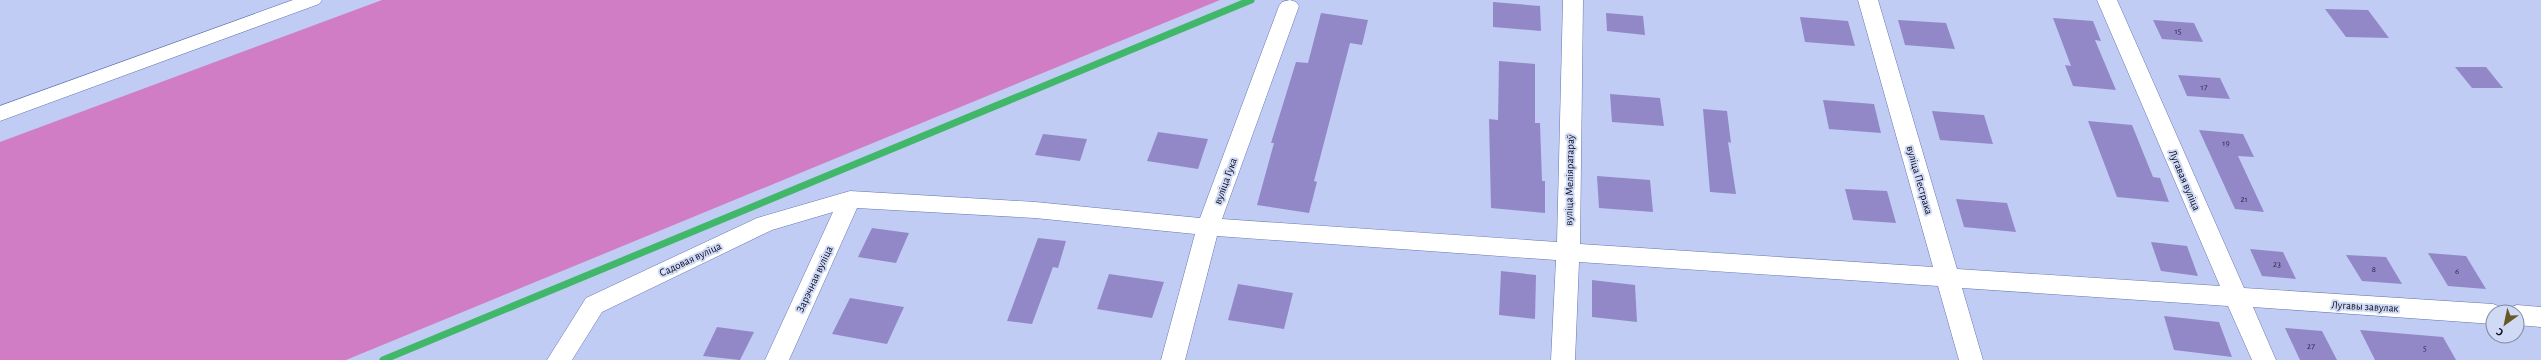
<svg xmlns="http://www.w3.org/2000/svg" width="2541" height="360" font-family="'Alegreya Sans',sans-serif">
<style>
.green{fill:#d07dc6}
.lines{fill:none;stroke-linecap:round;stroke-linejoin:round}
.stream{stroke:#41b769;stroke-width:7}
.building{fill:#9388c7}
.minor-casing{stroke:#6576b1;stroke-width:1}
.major-casing{stroke:#6576b1;stroke-width:1}
.minor{fill:#fff;fill-rule:evenodd}
.major{fill:#fff;fill-rule:evenodd}
.labels{text-anchor:middle;stroke-width:4;stroke-linejoin:round;paint-order:stroke}
.number-label{font-size:9px;fill:#2a2a4a}
.street-label{font-size:11px;fill:#070b21;stroke:#d1daf4}
</style>
<rect width="100%" height="100%" fill="#c0ccf3"/>
<polygon class="green" points="382,0 1220,0 346,360 0,360 0,142"/>
<g class="lines">
<polyline class="stream" points="383,360 1251,0"/>
</g>
<g class="building">
<polygon points="1493,2 1540,6 1541,31 1493,27"/>
<polygon points="2325,9 2368,10 2389,38 2346,37"/>
<polygon points="1321,13 1368,20 1362,45 1350,43 1314,181 1317,182 1309,213 1257,205 1274,143 1271,143 1296,62 1308,63"/>
<polygon points="1606,13 1643,16 1645,35 1607,31"/>
<polygon points="1800,17 1848,21 1855,46 1805,42"/>
<polygon points="2053,18 2093,21 2101,41 2095,40 2116,90 2073,86 2065,65 2071,66"/>
<polygon points="1898,20 1946,23 1955,49 1905,45"/>
<polygon points="2153,20 2194,23 2203,42 2162,39"/>
<polygon points="1499,61 1535,64 1535,123 1540,123 1542,181 1545,181 1545,213 1491,208 1489,119 1498,120"/>
<polygon points="2455,67 2486,67 2503,88 2472,88"/>
<polygon points="2178,75 2220,78 2230,99 2187,96"/>
<polygon points="1610,94 1660,98 1664,126 1612,122"/>
<polygon points="1823,100 1874,104 1881,133 1829,129"/>
<polygon points="1703,109 1727,111 1731,143 1728,142 1736,194 1710,192"/>
<polygon points="1932,111 1984,115 1993,144 1940,140"/>
<polygon points="2088,121 2132,125 2153,177 2160,178 2169,202 2117,197"/>
<polygon points="2199,130 2243,134 2254,157 2238,156 2264,212 2235,209"/>
<polygon points="1158,132 1208,139 1198,169 1147,161"/>
<polygon points="1043,134 1087,139 1080,161 1035,155"/>
<polygon points="1597,176 1650,180 1653,212 1599,208"/>
<polygon points="1845,189 1887,191 1896,223 1853,220"/>
<polygon points="1956,199 2007,203 2016,232 1964,227"/>
<polygon points="872,228 909,233 896,263 858,257"/>
<polygon points="1038,238 1066,241 1058,268 1053,267 1032,324 1007,321"/>
<polygon points="2151,242 2187,246 2198,276 2161,271"/>
<polygon points="2250,249 2283,252 2296,279 2262,276"/>
<polygon points="2428,253 2466,256 2486,289 2448,286"/>
<polygon points="2346,255 2386,257 2402,284 2362,281"/>
<polygon points="1501,271 1536,275 1535,319 1499,315"/>
<polygon points="1109,274 1164,282 1152,318 1097,309"/>
<polygon points="1592,280 1635,285 1637,322 1592,317"/>
<polygon points="1238,284 1293,293 1284,329 1228,320"/>
<polygon points="850,298 904,307 887,344 832,334"/>
<polygon points="2164,316 2219,322 2232,357 2174,350"/>
<polygon points="717,327 754,332 740,360 703,356"/>
<polygon points="2285,328 2322,331 2337,360 2300,360"/>
<polygon points="2360,330 2443,337 2456,360 2375,360"/>
</g>
<g class="lines">
<g class="minor-casing">
<g id="minor">
<polygon points="1290,0 1296,2 1299,6 1222,219 1557,242 1563,0 1583,0 1580,244 1933,267 1858,0 1878,0 1957,269 2220,286 2097,0 2117,0 2244,288 2493,304 2501,307 2504,312 2493,312 2493,324 2253,307 2276,360 2252,360 2228,306 1962,288 1983,360 1959,360 1938,286 1579,262 1575,360 1551,360 1556,260 1217,236 1185,360 1161,360 1195,234 1035,218 857,208 789,360 765,360 833,212 772,230 602,312 572,360 547,360 586,298 757,218 850,191 1035,202 1200,218 1279,6 1282,2"/>
<polygon points="2517,305 2541,307 2541,327 2517,325 2517,312 2507,312 2509,308"/>
</g>
</g>
<g class="major-casing">
<polygon id="major" points="293,0 322,0 319,4 0,121 0,106"/>
</g>
<use href="#minor" class="minor"/>
<use href="#major" class="major"/>
</g>
<g class="labels">
<g class="number-label">
<text x="2178" y="34">15</text>
<text x="2204" y="90">17</text>
<text x="2226" y="146">19</text>
<text x="2244" y="202">21</text>
<text x="2277" y="267">23</text>
<text x="2374" y="272">8</text>
<text x="2457" y="274">6</text>
<text x="2311" y="349">27</text>
<text x="2425" y="351">5</text>
</g>
<g class="street-label">
<text transform="translate(1569 180) rotate(-89)" y="4">вуліца Меліяратараў</text>
<text transform="translate(1920 180) rotate(74)" y="4">вуліца Пестрака</text>
<text transform="translate(2185 180) rotate(67)" y="4">Лугавая вуліца</text>
<text transform="translate(1225 181) rotate(-70)" y="4">вуліца Гука</text>
<text transform="translate(690 259) rotate(-25)" y="4">Садовая вуліца</text>
<text transform="translate(814 279) rotate(-65)" y="4">Зарэчная вуліца</text>
<text transform="translate(2365 306) rotate(3)" y="4">Лугавы завулак</text>
</g>
</g>
<g transform="translate(2505 324) rotate(213)"><circle r="19" fill="#d1daf4" stroke="#8087a0"/>
<path d="M0-3L7 15L0 10L-7 15Z" fill="#685825"/>
<text y="-6" font-size="11" font-weight="bold" text-anchor="middle" fill="#070b21">С</text>
</g>
</svg>
